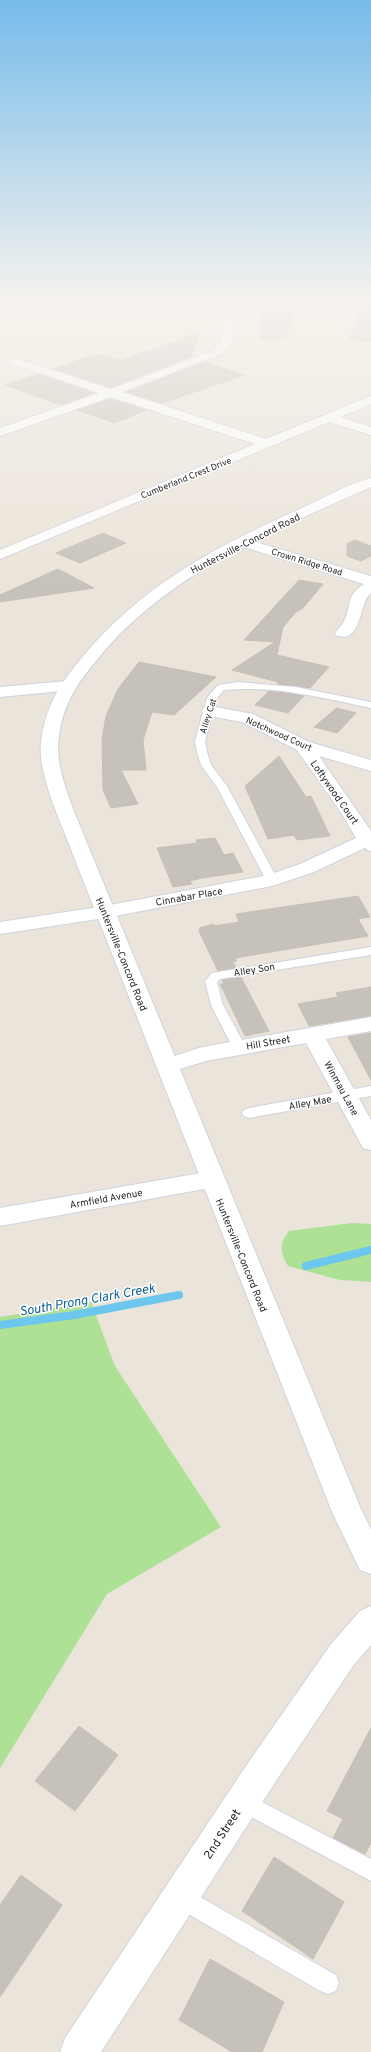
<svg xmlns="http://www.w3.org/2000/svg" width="371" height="2052" font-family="Overpass,sans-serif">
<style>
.green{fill:#ade196}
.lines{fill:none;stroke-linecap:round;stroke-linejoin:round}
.stream{stroke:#6cc6ed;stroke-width:8}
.building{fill:#c6c1ba;stroke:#c6c0b4}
.service-casing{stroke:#cfd2e1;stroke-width:2}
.minor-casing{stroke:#cfd2e1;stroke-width:2}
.secondary-casing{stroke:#cfd2e1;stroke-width:2}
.service{fill:#fff;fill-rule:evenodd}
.minor{fill:#fff;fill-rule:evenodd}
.secondary{fill:#fff;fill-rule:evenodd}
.labels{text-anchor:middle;stroke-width:3;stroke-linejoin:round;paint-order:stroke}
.far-street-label{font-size:9px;fill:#282828;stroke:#fff}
.street-label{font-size:10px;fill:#282828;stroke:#fff}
.near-street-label{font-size:12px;fill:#282828;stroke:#fff}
.near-water-label{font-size:13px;font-style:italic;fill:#0e6396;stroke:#fff}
</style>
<rect width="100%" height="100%" fill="#ebe4da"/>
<g class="green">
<path d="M352,1223L371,1224V1282L340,1280L288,1266C280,1252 279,1244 289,1231Z"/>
<polygon points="91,1302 115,1366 221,1527 107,1594 0,1768 0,1317"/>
</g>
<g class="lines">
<g class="stream">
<polyline points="306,1266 371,1250"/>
<polyline points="0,1325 74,1315 179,1295"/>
</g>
</g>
<g class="building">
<polygon points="263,302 280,302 283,311 294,311 286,339 260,339"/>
<polygon points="363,302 371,302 371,341 349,340"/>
<polygon points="199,333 191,357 111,387 53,369 97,354 121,360"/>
<polygon points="204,362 245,375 162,403 127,392"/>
<polygon points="38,374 94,393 61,405 5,385"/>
<polygon points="111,399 146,410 115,423 77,410"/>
<polygon points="103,533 126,543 80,563 56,553"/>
<polygon points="355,540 371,546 371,556 361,561 347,556 347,544"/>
<polygon points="58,569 94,588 0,602 0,595"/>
<polygon points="299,580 323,584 303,608 296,612 283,627 277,655 329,667 310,688 277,684 278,682 232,670 275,642 244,640"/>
<polygon points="139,662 216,677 174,715 152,712 143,740 146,770 121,770 138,804 111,808 103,790 102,739 106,716 118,689"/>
<polygon points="269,691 280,692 304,696 288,713 255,705"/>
<polygon points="337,708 356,713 337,733 314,727"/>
<polygon points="279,756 306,797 311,796 330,836 297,840 294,835 268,839 245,786"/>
<polygon points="215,838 224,855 233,853 243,872 202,878 190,881 192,884 173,887 157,848 197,843 196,840"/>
<polygon points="358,896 370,917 358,919 368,936 235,958 237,961 233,962 236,968 218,971 199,931 200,928 213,924 214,926 239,922 236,914"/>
<polygon points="241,977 269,1031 245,1036 220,984 224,984 222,980"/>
<polygon points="371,987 371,1016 309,1026 298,1004 338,997 336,993"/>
<polygon points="371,1033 371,1080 348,1037"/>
<polygon points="79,1726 118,1755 75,1811 35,1781"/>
<polygon points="371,1728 371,1843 365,1854 333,1838 343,1819 327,1811"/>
<polygon points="274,1857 344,1902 313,1959 242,1911"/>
<polygon points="21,1875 62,1905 0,1997 0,1905"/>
<polygon points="210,1959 284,2002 262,2052 232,2052 179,2020"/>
</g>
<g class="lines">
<g class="service-casing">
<g id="service">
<path d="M238,682L296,687L371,702V708C323,698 274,685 224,690L217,698L205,741L207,752L211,765L227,786L278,880L272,883L266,880L217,787L201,765L197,752L195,741L207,698L218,685Z"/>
<polygon points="367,837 371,838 371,851 367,850 361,840"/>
<polygon points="371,947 371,955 220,979 217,982 223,1005 246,1047 244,1050 234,1050 211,1005 205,981 212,973"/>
<polygon points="371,1086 371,1096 249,1118 244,1116 242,1113 244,1110 249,1108"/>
<polygon points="243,1792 371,1859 371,1881 236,1809 233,1802 236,1795"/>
<polygon points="181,1886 336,1975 339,1983 336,1991 328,1994 320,1991 173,1905 170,1897 173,1889"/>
</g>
</g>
<g class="minor-casing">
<g id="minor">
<path d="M88,302H236C235,321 237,340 222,354L122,392L266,439L371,396V404L340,417L371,427V435L329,422L0,559V550L255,444L111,397L0,436V428L99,393L10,363L8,361L10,359H18L111,389L214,350C226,339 224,322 225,307L93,305Z"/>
<path d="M242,538L371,576V593C358,603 363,643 337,636L335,633C338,629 341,626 343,623C353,605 344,597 364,584L237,545L235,542L237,539Z"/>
<polygon points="67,681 73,682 75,686 73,690 0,697 0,687"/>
<polygon points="210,706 253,714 309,742 371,760 371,771 319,756 371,831 371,845 314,872 272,886 105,918 0,934 0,922 105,906 268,875 300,864 356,838 342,814 297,750 242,722 204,715 202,711 204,707"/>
<polygon points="371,1017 371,1031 326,1039 371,1120 371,1150 363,1148 306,1043 206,1061 167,1073 159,1071 156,1066 159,1061 202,1047"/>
<polygon points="212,1171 221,1174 224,1180 221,1186 0,1226 0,1208"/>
<polygon points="371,1606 371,1645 353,1666 276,1781 101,2052 60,2052 65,2038 252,1757 331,1644 360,1611"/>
</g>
</g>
<g class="secondary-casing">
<path id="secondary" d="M371,478V487C273,531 170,572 100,656C79,681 63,703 59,736C55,761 65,786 73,809L361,1509L371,1529V1574L360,1570L332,1512L55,809C47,786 37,760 42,735C47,703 64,678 85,654C144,584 219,545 302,508C324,498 347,484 371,478Z"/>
</g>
<use href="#service" class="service"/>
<use href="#minor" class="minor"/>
<use href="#secondary" class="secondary"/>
</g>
<linearGradient id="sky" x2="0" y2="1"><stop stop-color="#76bbea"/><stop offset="0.51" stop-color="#f6f3ee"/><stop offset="1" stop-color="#f6f3ee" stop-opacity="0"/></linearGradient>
<rect width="371" height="589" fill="url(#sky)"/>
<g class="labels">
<g class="far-street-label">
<text transform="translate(186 478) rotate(-22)" y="3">Cumberland Crest Drive</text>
<text transform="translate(307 562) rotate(17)" y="3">Crown Ridge Road</text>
<text transform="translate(208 716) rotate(-72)" y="3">Alley Cat</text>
<text transform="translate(279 734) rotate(24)" y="3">Notchwood Court</text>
</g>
<g class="street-label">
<text transform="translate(245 543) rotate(-27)" y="4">Huntersville-Concord Road</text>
<text transform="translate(335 792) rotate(55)" y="4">Loftywood Court</text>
<text transform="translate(189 896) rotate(-10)" y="4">Cinnabar Place</text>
<text transform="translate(122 954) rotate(68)" y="4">Huntersville-Concord Road</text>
<text transform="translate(254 969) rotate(-9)" y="4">Alley Son</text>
<text transform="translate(268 1042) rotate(-10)" y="4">Hill Street</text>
<text transform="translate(342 1088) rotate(61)" y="4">Winmau Lane</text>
<text transform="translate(310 1102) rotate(-10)" y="4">Alley Mae</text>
<text transform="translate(106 1198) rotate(-10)" y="4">Armfield Avenue</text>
<text transform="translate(242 1255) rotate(68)" y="4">Huntersville-Concord Road</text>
</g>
<g class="near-street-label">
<text transform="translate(222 1834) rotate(-57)" y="4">2nd Street</text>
</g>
<g class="near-water-label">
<text transform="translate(87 1299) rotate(-10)" y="5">South Prong Clark Creek</text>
</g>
</g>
</svg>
